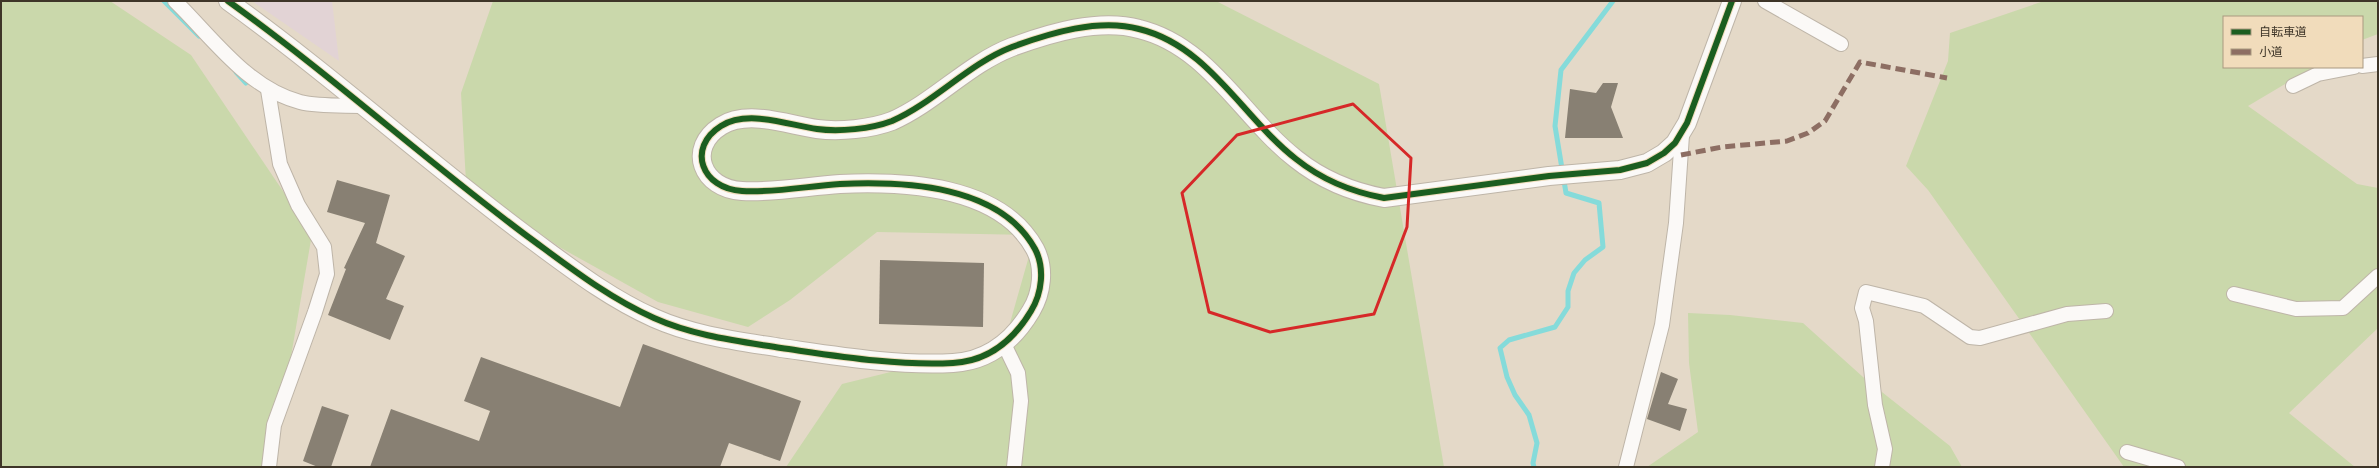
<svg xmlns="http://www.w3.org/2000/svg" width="2379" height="468" font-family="'Roboto Condensed','Noto Sans JP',sans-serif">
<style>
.industrial{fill:#e2d3d5}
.green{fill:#cad8ab}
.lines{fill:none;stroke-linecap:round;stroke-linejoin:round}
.stream{stroke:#85dbda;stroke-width:5}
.building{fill:#888073}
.minor-casing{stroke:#beb5a8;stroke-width:16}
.tertiary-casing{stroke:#beb5a8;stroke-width:20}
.minor{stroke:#fbf9f7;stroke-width:14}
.tertiary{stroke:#fbf9f7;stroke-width:18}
.quiet{stroke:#8d6e63;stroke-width:5;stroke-dasharray:10 5;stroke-linecap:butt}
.cycleway-casing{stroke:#f1dcbb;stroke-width:8}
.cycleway{stroke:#1b5e20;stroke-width:6}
.marked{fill:none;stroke:#d62828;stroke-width:3;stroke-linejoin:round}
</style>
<rect width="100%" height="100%" fill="#e4d9c8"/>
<polygon class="industrial" points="252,1 332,1 339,61"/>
<g class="green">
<polygon points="1,1 110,1 191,55 312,234 272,467 1,467"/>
<polygon points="493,1 1216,1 1379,84 1444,467 786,467 842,384 1004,344 1035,235 877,232 790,300 748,327 658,302 561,248 466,182 461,93"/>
<polygon points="2044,1 2378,1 2378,34 2362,40 2362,17 2224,17 2224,67 2314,67 2248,106 2357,184 2378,188 2378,328 2289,413 2355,467 2124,467 1928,190 1906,166 1948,61 1950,33"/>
<polygon points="1688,313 1730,315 1803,323 1863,377 1950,446 1962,467 1647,467 1698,432 1689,363"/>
</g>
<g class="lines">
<g class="stream">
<polyline points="164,1 199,36"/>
<polyline points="236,72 246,83"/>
<polyline points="1534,467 1533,463 1537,443 1529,415 1515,395 1507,377 1500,348 1509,340 1555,327 1568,307 1568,291 1574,273 1585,260 1603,247 1599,203 1566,193 1555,126 1561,70 1613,1"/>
</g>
</g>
<g class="building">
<polygon points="1603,83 1618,83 1611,107 1623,138 1565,138 1570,89 1596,93"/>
<polygon points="337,180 390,195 376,243 405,256 386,299 404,306 390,340 328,315 346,269 344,268 365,223 327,212"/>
<polygon points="880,260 984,263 983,327 879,324"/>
<polygon points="643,344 801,401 780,461 729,443 720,467 370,467 391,409 479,441 490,411 464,401 481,357 620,407"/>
<polygon points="1661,372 1678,379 1668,404 1687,409 1680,431 1647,419"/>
<polygon points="322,406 349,415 331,467 318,467 303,461"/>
</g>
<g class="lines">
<g class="minor-casing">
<g id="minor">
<path d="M175,1C212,37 247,88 300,102C320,107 344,105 365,106"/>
<polyline points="1765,1 1841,44"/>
<polyline points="2362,66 2378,64"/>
<polyline points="2293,86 2318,74 2354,67"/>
<polyline points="268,90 280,164 298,205 324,247 327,274 315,312 274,425 269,467"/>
<polyline points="2234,294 2296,309 2343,308 2378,276"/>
<polyline points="1004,344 1018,373 1021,401 1014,467"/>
<polyline points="2127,452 2178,467"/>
<polyline points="1626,467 1662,325 1676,223 1682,135"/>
<polyline points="1882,467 1885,449 1875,405 1866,321 1862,308 1866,292 1924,306 1970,337 1980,338 2067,314 2106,311"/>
</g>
</g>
<g class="tertiary-casing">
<path id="tertiary" d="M228,1C331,75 425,160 527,236C568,266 607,297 654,318C694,336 738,341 781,348C837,356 896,366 953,363C988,361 1013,341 1031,311C1042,293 1045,268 1035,249C1000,185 905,181 840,184C808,186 774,193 742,191C702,189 686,148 721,126C748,109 788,125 817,129C839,132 871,129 892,121C935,102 968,64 1012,47C1050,33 1099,18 1139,29C1209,46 1242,117 1296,159C1321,179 1352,192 1384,198L1549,176L1620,170L1647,163L1664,153L1675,143L1687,123L1732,1"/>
</g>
<use href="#minor" class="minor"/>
<use href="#tertiary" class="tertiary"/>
<polyline class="quiet" points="1681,155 1722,147 1787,141 1808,133 1825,121 1860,62 1947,78"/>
<g class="cycleway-casing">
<path id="cycleway" d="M228,1C331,75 425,160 527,236C568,266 607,297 654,318C694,336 738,341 781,348C837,356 896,366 953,363C988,361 1013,341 1031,311C1042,293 1045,268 1035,249C1000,185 905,181 840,184C808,186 774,193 742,191C702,189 686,148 721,126C748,109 788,125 817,129C839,132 871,129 892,121C935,102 968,64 1012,47C1050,33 1099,18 1139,29C1209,46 1242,117 1296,159C1321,179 1352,192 1384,198L1549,176L1620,170L1647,163L1664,153L1675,143L1687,123L1732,1"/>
</g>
<use href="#cycleway" class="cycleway"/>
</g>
<path class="marked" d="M1353,104L1411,158L1407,227L1374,314L1270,332L1209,312L1182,193L1237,135Z"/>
<rect width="2379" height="468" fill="none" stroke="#3e3528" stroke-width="4"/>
<rect x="2223" y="16" width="140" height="52" fill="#f1dcbb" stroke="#a99980"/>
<rect x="2231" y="29" width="20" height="6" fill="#1b5e20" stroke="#a99980"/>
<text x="2259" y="36" font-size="12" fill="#3e3528">自転車道</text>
<rect x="2231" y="49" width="20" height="6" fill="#8d6e63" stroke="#a99980"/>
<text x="2259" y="56" font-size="12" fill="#3e3528">小道</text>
</svg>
